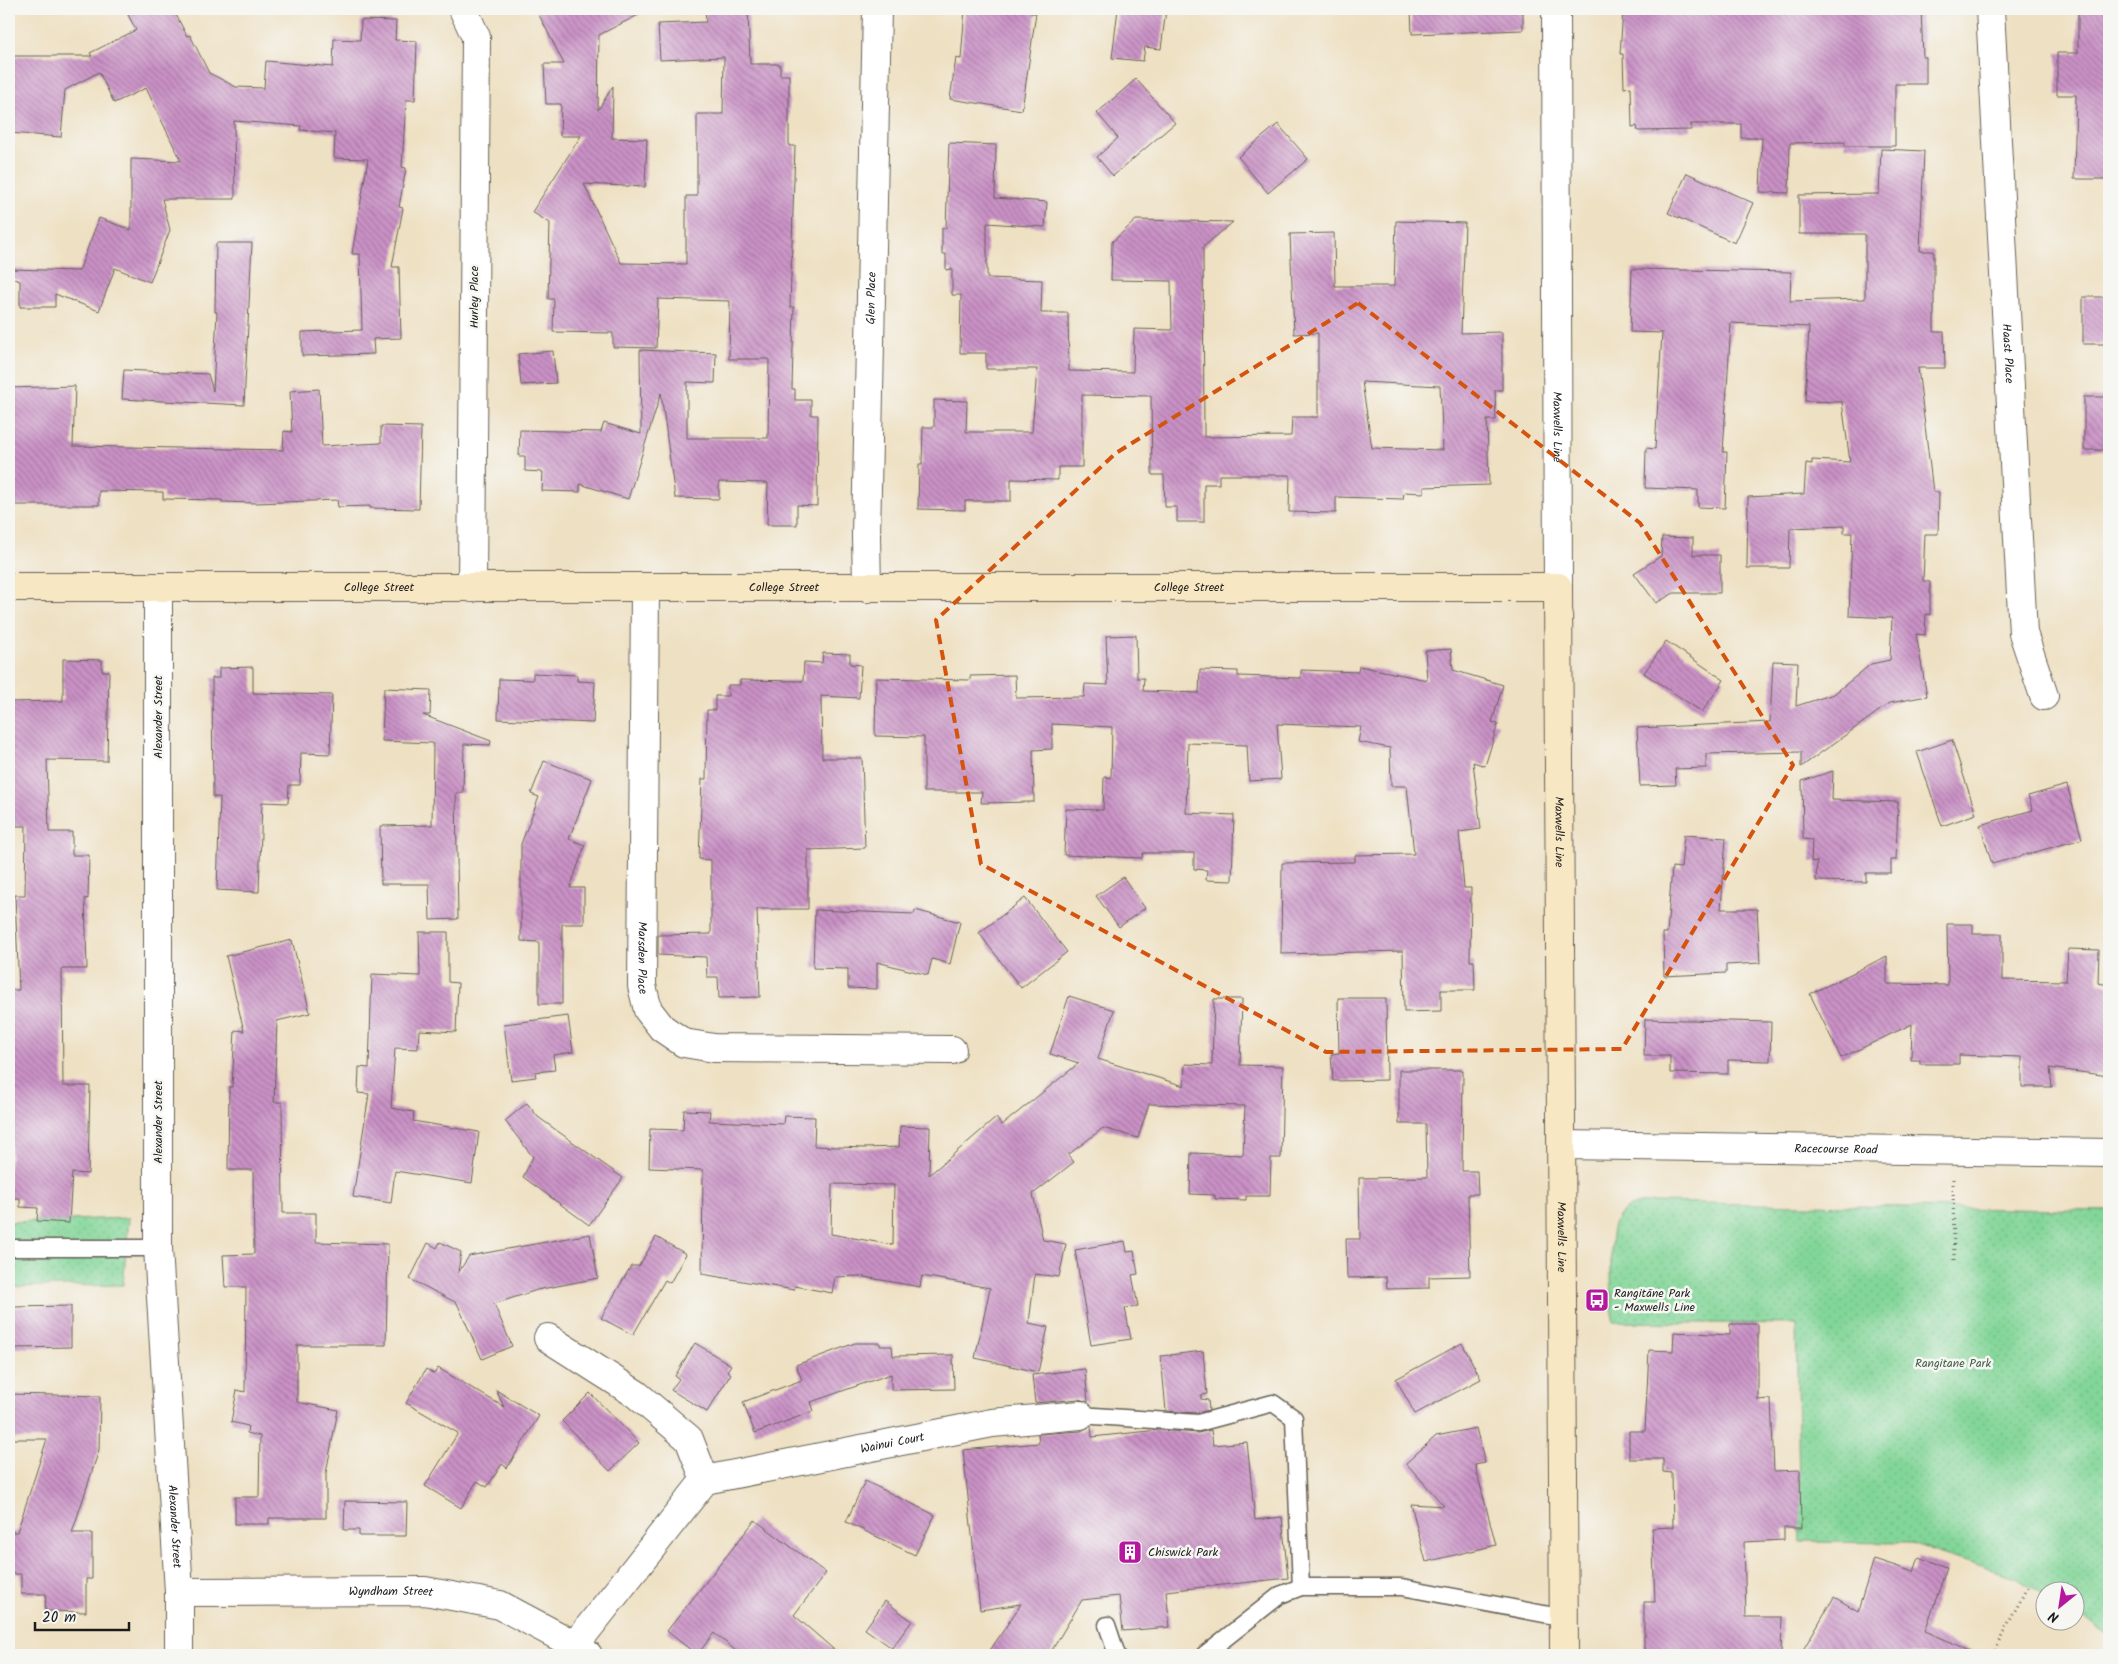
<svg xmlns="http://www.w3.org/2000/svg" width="2118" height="1664" font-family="Kalam,sans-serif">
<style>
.park{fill:url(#park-dots);stroke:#4f795a}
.building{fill:url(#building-back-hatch);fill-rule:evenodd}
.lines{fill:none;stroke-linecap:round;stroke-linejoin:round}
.service-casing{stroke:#666156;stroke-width:19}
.minor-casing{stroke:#666156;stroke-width:30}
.tertiary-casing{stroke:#666156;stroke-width:30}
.secondary-casing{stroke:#666156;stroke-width:30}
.path{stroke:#666156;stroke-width:3;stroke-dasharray:1 4;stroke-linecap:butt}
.service{stroke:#fff;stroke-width:16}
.minor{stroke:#fff;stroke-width:28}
.tertiary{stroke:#fff;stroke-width:28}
.secondary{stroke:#f8e7c3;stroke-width:28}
.marked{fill:none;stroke:#d4530e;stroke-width:4;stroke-dasharray:10 6;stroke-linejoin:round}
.labels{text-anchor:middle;stroke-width:5;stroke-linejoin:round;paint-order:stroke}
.street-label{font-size:12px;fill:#1c1c1c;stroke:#f6f6f2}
.poi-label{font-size:12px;fill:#1c1c1c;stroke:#f6f6f2;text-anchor:start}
.park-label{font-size:12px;fill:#405d47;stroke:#f6f6f2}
</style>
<defs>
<pattern id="park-dots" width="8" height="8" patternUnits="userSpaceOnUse" patternTransform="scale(1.25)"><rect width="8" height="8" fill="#82d698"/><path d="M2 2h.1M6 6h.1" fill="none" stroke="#70b782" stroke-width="1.8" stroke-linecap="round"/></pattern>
<pattern id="building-back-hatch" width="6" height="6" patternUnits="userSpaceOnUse" patternTransform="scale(1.25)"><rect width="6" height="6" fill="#ca92c6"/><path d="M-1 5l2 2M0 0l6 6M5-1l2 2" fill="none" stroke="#a376a0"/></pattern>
</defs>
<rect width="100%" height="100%" fill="#f6f6f2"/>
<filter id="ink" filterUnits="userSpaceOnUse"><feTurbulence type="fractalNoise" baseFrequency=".02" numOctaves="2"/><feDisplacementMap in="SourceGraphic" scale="10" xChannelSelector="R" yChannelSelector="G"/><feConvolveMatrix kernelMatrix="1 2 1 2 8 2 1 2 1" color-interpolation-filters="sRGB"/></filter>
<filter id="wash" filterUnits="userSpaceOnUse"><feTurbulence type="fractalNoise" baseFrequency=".0096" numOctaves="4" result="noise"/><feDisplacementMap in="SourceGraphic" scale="20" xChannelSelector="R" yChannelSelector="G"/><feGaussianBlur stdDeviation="1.12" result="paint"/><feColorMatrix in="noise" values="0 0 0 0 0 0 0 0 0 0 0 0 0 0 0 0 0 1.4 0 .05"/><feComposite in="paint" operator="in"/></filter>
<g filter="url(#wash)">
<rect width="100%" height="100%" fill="#eee0c2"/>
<g class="park">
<path d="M1655,1202L2109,1211V1635L2076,1614V1592H2046L2045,1595L2018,1578L1912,1543L1800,1542L1796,1324L1613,1322C1613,1300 1606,1234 1617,1218C1626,1205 1641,1203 1655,1202Z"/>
<polygon points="129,1218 123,1285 9,1287 9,1222"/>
</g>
<g id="blocks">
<g class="building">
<polygon points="125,9 173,9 187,36 190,35 209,73 236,87 264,88 266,61 333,67 334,39 360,40 361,20 396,21 395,40 417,41 415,100 406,100 402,167 406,168 399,207 403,208 392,267 399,267 401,338 373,339 374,354 302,356 302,332 362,330 360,254 352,254 368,159 334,158 335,133 300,130 301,126 234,121 235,199 162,199 170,230 150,282 115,268 99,311 55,294 55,307 20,307 20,281 9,277 9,269 79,271 99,218 131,230 131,159 181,161 146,88 114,103 99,72 65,90 61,137 9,133 9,56 92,56 90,53 136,30"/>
<polygon points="536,9 650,9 599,35 598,110 613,86 612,138 647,139 645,187 584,184 621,263 686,264 686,196 697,196 697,114 723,114 724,57 660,60 658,24 706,22 705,9 748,9 750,64 780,64 780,75 789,75 789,146 795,146 790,307 794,307 792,389 795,389 795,400 811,400 811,415 818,415 817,506 797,505 797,525 767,525 768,483 719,482 719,499 675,498 661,393 628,499 580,484 580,492 542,491 543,472 525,471 525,456 519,456 520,430 601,432 604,423 641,434 640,350 716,353 715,383 687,382 687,438 768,438 769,359 729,359 730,301 658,299 656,348 613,347 613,333 553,332 554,299 548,299 550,223 532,212 581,136 560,136 561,104 546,104 544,64 564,64"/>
<polygon points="965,9 1031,9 1031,13 1036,13 1022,110 950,99 956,58 961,59"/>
<polygon points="1118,9 1166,9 1161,49 1145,47 1143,61 1112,58"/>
<polygon points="1411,9 1523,9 1523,30 1412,34"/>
<polygon points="1652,9 1921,9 1923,57 1926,57 1926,84 1895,84 1895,146 1845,146 1845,142 1790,143 1789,193 1760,192 1762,138 1741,138 1741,124 1691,124 1691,130 1638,131 1637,126 1632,127 1631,87 1624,88 1623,54 1620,54 1623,10 1652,11"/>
<polygon points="2078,9 2109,9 2109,179 2074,179 2076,95 2057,95 2057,53 2078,53"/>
<polygon points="1136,79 1175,123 1113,176 1097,157 1118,138 1097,113"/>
<polygon points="1278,124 1308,159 1268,193 1238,157"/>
<path d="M949,143L996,145L995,198L1047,202L1045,227L987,223V278L1042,280L1041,313H1068L1069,371L1133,372L1134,329L1172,330L1171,281L1111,280L1112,242L1136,220L1233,222L1203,247L1204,437L1291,436L1292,417H1318V333L1294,334L1290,234L1334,233L1335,286H1394L1396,221L1465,223L1461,333L1502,332V390H1495L1496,420H1487L1489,485L1424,487V493L1404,492L1403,499L1336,497V513L1289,512L1290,475H1219V484H1204V522H1177V507H1165L1164,475H1152L1151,396L1082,395V467H1058V480L1011,479V501H965V510L918,509L919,464H922L923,427H934V400L967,401L966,432H1032L1037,369H986V353H960L961,295H952V269L946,270V254H942V228H946ZM1362,382L1440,386L1443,450L1372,448Z"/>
<polygon points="1881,149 1924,151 1920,251 1934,251 1934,332 1944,332 1945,368 1918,368 1933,492 1939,492 1938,534 1925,534 1923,581 1930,582 1930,615 1926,614 1925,635 1916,634 1927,696 1890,703 1801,767 1801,752 1706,754 1706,768 1675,769 1676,785 1640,786 1637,728 1770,722 1773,661 1798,662 1796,706 1834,694 1871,664 1890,660 1892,618 1849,616 1852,533 1844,533 1844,526 1790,528 1789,568 1747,568 1748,497 1804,494 1806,463 1812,464 1812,460 1850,462 1842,402 1805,401 1809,327 1731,323 1723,452 1727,452 1725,508 1698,507 1698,490 1645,488 1646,448 1655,449 1662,333 1630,332 1632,269 1791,272 1790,301 1865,299 1865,234 1799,234 1799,195 1879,194"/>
<polygon points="1687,173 1753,203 1735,243 1668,213"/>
<polygon points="216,243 252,243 244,405 122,399 124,370 208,374 213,391 217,312 215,312"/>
<rect x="2083" y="297" width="26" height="47"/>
<polygon points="553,351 556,383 521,385 518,354"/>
<polygon points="75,386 73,446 283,450 284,431 292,432 290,391 319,389 322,446 381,443 381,426 421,427 419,509 370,508 370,506 338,507 337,500 256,503 222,502 222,500 163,499 163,492 99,491 99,505 9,505 9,388"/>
<rect x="2084" y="397" width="25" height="53"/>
<polygon points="1662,537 1693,538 1693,555 1720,555 1720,593 1674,593 1656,603 1634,573 1661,556"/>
<polygon points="1136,635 1137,678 1144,678 1143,691 1199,693 1200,670 1238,671 1238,676 1301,678 1301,670 1358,672 1359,666 1427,680 1425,651 1451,649 1453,670 1503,685 1492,722 1498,724 1485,766 1473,762 1481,829 1459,832 1464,888 1471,888 1470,961 1474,961 1475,990 1441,990 1441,1011 1404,1012 1403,951 1281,954 1282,863 1355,862 1355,855 1414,854 1407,786 1391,786 1390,748 1358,742 1361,727 1277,724 1281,779 1249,781 1247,745 1188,743 1186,813 1234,815 1232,881 1206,880 1207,870 1194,869 1194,853 1143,853 1142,858 1064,855 1066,809 1103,810 1104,777 1111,778 1112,727 1052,724 1052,749 1033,750 1034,802 981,803 982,792 924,792 924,737 875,736 876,678 970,680 970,676 1015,675 1016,698 1084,697 1085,684 1108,685 1106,636"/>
<polygon points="1666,641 1724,680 1702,712 1644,673"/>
<polygon points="823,653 850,654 850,664 861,665 859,698 821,696 822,758 862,758 865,848 808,850 808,909 757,909 760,997 719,998 718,977 707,977 706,957 658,955 658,935 711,934 711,860 699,859 702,779 706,779 707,710 715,710 715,696 728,696 728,685 740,685 740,680 803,681 804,662 822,663"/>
<polygon points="63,659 102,660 102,671 109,671 107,761 47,760 49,832 72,832 72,855 89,855 88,899 85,898 87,969 62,969 63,1086 90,1086 88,1174 72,1173 69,1223 37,1221 38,1208 20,1207 20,1198 9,1198 9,1159 11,1159 9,990 19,990 15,895 25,895 26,826 12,826 9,702 63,701"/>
<polygon points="253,667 253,693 332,695 330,754 301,753 300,785 289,785 288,803 262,802 259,892 217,890 220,797 213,797 212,678 219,678 219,668"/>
<polygon points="533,673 577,675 577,681 595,682 593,723 498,719 499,679 533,680"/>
<polygon points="384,688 431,690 430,715 423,715 491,741 490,745 464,744 463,793 456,793 458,919 430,920 429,884 381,884 380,826 432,825 433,743 382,741"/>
<polygon points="1952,740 1976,814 1942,826 1917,752"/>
<polygon points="544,761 592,779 569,839 585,845 570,888 584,888 584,924 562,924 562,1004 539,1004 539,942 521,941 521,844 539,797 531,794"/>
<polygon points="1833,771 1832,800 1898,802 1896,860 1891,860 1891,873 1866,873 1866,882 1816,881 1817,861 1811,862 1812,840 1803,839 1802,781"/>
<polygon points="2067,785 2082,839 1992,864 1980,825 2033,810 2028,796"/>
<polygon points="1684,835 1726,838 1721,909 1757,909 1760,963 1726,965 1726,973 1664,976 1663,933 1667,933 1672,867 1681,868"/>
<polygon points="1123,877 1145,908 1119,927 1096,896"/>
<polygon points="1025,898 1067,952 1021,988 979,933"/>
<polygon points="815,910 914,914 915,910 960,922 950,964 932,959 928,975 877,962 877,989 848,988 848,969 813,968"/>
<polygon points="1947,924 1973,924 1973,934 2002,934 2002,980 2066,981 2068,949 2099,950 2098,983 2109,985 2109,1076 2050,1068 2052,1087 2022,1087 2022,1057 1959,1055 1959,1064 1920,1064 1920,1060 1911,1060 1912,1024 1841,1058 1810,994 1887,956 1887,984 1948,985"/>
<polygon points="419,932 448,932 448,982 458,983 456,1032 419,1030 418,1049 395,1048 391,1108 414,1112 413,1121 479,1132 472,1183 395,1171 391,1203 353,1197 369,1094 358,1093 359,1067 369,1068 372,974 420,976"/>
<polygon points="292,940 310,1013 277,1021 274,1102 282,1102 283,1213 316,1213 316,1242 388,1244 386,1345 297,1345 297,1402 338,1410 326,1473 326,1518 269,1518 269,1524 235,1524 235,1497 259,1497 260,1436 247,1433 248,1426 231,1422 237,1390 245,1392 246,1287 225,1287 223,1255 254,1254 253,1170 228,1170 229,1087 232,1087 235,1030 244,1031 226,956"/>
<path d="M1069,996L1114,1010L1098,1059L1184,1086L1185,1064L1212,1065L1214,999H1242L1240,1065L1283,1066L1281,1158H1271L1270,1196H1246V1200L1215,1199V1195L1190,1194L1191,1153L1243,1155L1245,1106L1149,1104L1138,1138L1103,1128L1068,1155L1074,1162L1033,1194L1043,1240L1066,1244L1059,1277L1035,1274L1029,1323L1048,1327L1038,1372L975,1358L990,1288L922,1276L920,1287L859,1276L835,1277L832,1293L795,1286L794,1290L702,1274L703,1170L649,1168L650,1129L683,1130L684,1110L710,1111L709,1121L783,1124L784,1116L815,1117L814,1146L863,1148L899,1147L900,1126L930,1127L929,1175L996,1118L1002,1125L1079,1063L1050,1054ZM832,1184L894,1185L893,1245L831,1234Z"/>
<polygon points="1338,998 1386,998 1387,1080 1333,1081 1331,1054 1339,1053"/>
<polygon points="568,1016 573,1052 553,1055 555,1070 535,1072 536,1077 511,1080 504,1024"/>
<polygon points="1645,1019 1771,1022 1770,1061 1728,1060 1728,1074 1670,1073 1670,1056 1644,1056"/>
<polygon points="1399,1070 1463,1070 1462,1171 1477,1171 1478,1194 1468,1194 1470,1276 1429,1277 1429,1288 1387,1289 1386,1277 1347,1278 1346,1239 1360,1239 1359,1178 1427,1177 1426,1124 1399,1124"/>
<polygon points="527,1103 538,1117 623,1178 589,1225 523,1177 533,1157 505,1121"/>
<polygon points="590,1234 598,1278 537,1290 494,1304 512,1346 482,1359 457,1303 410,1279 428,1243 437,1248 440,1242 461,1252 458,1273 469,1256"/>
<polygon points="656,1237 686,1254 670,1283 665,1280 633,1335 601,1318 631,1266 639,1266"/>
<polygon points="1125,1241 1127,1252 1134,1251 1138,1274 1132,1275 1138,1306 1125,1308 1131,1339 1091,1345 1075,1250"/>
<polygon points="71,1306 71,1347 13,1348 12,1307"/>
<polygon points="1730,1324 1758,1324 1758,1400 1771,1399 1774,1471 1800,1470 1801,1528 1784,1528 1784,1540 1744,1542 1746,1617 1782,1617 1781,1655 1644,1655 1644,1602 1655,1602 1652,1528 1673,1527 1672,1473 1663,1472 1663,1459 1629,1459 1629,1431 1645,1431 1649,1350 1673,1351 1674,1332 1730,1335"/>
<polygon points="695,1343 731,1365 727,1371 731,1374 707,1412 671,1390 679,1379 675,1376"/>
<polygon points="855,1343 880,1343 880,1346 892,1346 893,1356 953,1355 954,1389 891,1390 891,1374 811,1402 814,1411 755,1433 743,1402 802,1380 796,1365"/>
<polygon points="1462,1343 1481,1379 1415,1414 1396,1379"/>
<polygon points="1203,1351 1207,1394 1201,1395 1201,1399 1208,1400 1209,1410 1197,1413 1166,1411 1161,1356"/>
<polygon points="438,1368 504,1407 496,1390 539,1416 507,1468 502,1464 487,1487 477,1481 461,1508 425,1486 458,1433 406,1403 426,1369 434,1374"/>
<polygon points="1085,1369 1088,1402 1079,1399 1035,1403 1032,1375"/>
<polygon points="590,1393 639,1443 610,1471 562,1421"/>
<polygon points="9,1394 100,1396 99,1450 72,1533 92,1533 92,1579 86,1579 86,1612 45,1611 46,1594 21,1594 21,1574 9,1574 9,1532 17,1532 47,1439 9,1439"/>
<polygon points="1091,1426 1092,1437 1159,1430 1198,1433 1211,1430 1213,1445 1247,1442 1255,1520 1282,1517 1288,1578 1166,1591 1170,1627 1123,1631 1119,1596 1082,1600 1049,1655 987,1655 1021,1604 980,1610 963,1450 1039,1443 1038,1434 1081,1431"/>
<polygon points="1476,1428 1485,1463 1475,1465 1496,1545 1426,1562 1411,1504 1444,1506 1406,1463 1436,1436"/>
<polygon points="865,1481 935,1515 915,1555 846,1522"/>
<polygon points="345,1501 407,1502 406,1536 359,1536 359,1530 344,1530"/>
<polygon points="755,1520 826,1573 794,1615 840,1655 741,1655 714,1633 697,1655 667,1631"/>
<polygon points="1919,1557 1947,1567 1925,1631 1981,1655 1800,1655 1834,1597 1858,1611 1874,1559 1914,1572"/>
<polygon points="885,1601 912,1621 892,1648 865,1629"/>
</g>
</g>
</g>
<g filter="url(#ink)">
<use href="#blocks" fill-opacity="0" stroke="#666156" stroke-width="1"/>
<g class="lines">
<g class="service-casing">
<g id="service">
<polyline points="9,1248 158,1248"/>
<polyline points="1080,1415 1198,1423 1273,1403 1294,1418 1301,1587"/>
<polyline points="1107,1625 1117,1655"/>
<polyline points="1204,1655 1280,1595 1301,1587 1402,1587 1565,1618"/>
</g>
</g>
<g class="minor-casing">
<g id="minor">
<polyline points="463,9 476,37 472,588"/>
<path id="s1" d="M1990,9L2023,633L2044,696"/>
<path id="s2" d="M158,587V1248L179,1592V1655"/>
<path id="s3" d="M645,588L642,986L648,1010L662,1028L684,1043L714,1048L952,1050"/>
<path id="s4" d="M867,588L866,536L877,9"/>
<path id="s5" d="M1562,1145L2109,1153"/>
<polyline points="548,1338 636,1394 689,1439 705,1480"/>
<path id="s6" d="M179,1592L425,1591L500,1605L575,1645L588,1655"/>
<path id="s7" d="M575,1645L705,1480L992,1423L1080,1415"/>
</g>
</g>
<g class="tertiary-casing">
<g id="tertiary">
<path id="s8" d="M1556,9L1558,587"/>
</g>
</g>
<g class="secondary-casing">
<g id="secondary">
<path id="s9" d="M9,587H1558L1564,1655"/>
</g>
</g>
<g class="path">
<polyline points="1953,1179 1954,1261"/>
<polyline points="1992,1655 2029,1584"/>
</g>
<use href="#service" class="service"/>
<use href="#minor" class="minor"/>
<use href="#tertiary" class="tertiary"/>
<use href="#secondary" class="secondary"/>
</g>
</g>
<path class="marked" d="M1358,303L1640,523L1793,765L1622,1049L1326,1052L981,864L936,620L1116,453Z"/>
<defs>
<g id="bus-square" transform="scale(1.25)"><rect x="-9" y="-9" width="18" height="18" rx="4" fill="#b5179e" stroke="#f6f6f2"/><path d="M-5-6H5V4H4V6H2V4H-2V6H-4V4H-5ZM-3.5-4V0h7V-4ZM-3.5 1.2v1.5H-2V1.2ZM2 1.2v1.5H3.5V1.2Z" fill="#fff"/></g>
<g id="building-square" transform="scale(1.25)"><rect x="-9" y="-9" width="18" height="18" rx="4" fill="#b5179e" stroke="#f6f6f2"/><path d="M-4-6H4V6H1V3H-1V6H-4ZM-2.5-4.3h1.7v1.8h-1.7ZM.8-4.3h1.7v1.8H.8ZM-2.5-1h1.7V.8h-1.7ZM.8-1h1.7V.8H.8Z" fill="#fff"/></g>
</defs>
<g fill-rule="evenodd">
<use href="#bus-square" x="1597" y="1300"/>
<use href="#building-square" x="1130" y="1552"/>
</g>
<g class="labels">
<g class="street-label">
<text transform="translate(474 297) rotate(-90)" y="4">Hurley Place</text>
<text dy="4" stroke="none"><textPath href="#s4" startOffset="290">Glen Place</textPath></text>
<text dy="4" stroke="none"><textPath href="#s1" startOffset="345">Haast Place</textPath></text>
<text dy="4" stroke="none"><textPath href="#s8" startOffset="418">Maxwells Line</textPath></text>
<text dy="4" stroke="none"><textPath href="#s9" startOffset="370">College Street</textPath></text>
<text dy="4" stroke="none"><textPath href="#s9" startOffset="775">College Street</textPath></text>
<text dy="4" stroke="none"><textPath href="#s9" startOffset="1180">College Street</textPath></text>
<text transform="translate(158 717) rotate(-90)" y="4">Alexander Street</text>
<text dy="4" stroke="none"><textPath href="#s9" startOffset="1794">Maxwells Line</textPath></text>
<text dy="4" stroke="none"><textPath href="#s3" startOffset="370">Marsden Place</textPath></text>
<text transform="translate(158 1122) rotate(-90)" y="4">Alexander Street</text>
<text dy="4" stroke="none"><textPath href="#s5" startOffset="274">Racecourse Road</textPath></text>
<text dy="4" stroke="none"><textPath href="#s9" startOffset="2199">Maxwells Line</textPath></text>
<text dy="4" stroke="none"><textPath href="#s7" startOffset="401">Wainui Court</textPath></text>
<text dy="4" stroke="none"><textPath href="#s2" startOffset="940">Alexander Street</textPath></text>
<text dy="4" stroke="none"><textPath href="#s6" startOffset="212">Wyndham Street</textPath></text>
</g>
<g class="poi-label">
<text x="1614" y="1297">Rangitāne Park<tspan x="1614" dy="14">- Maxwells Line</tspan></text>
<text x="1148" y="1556">Chiswick Park</text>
</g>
<g class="park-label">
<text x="1953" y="1367">Rangitane Park</text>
</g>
</g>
<rect width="2118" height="1664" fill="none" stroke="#f6f6f2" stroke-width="30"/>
<g transform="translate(2060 1606) rotate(210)"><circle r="24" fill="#f6f6f2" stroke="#9f9f9c"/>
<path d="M0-4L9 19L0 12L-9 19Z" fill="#b5179e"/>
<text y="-8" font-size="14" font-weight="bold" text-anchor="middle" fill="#1c1c1c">N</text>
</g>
<path d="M35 1622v8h94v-8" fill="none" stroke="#1c1c1c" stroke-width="2.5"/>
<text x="42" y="1622" font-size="15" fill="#1c1c1c" stroke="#f6f6f2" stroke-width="4" paint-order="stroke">20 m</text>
</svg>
